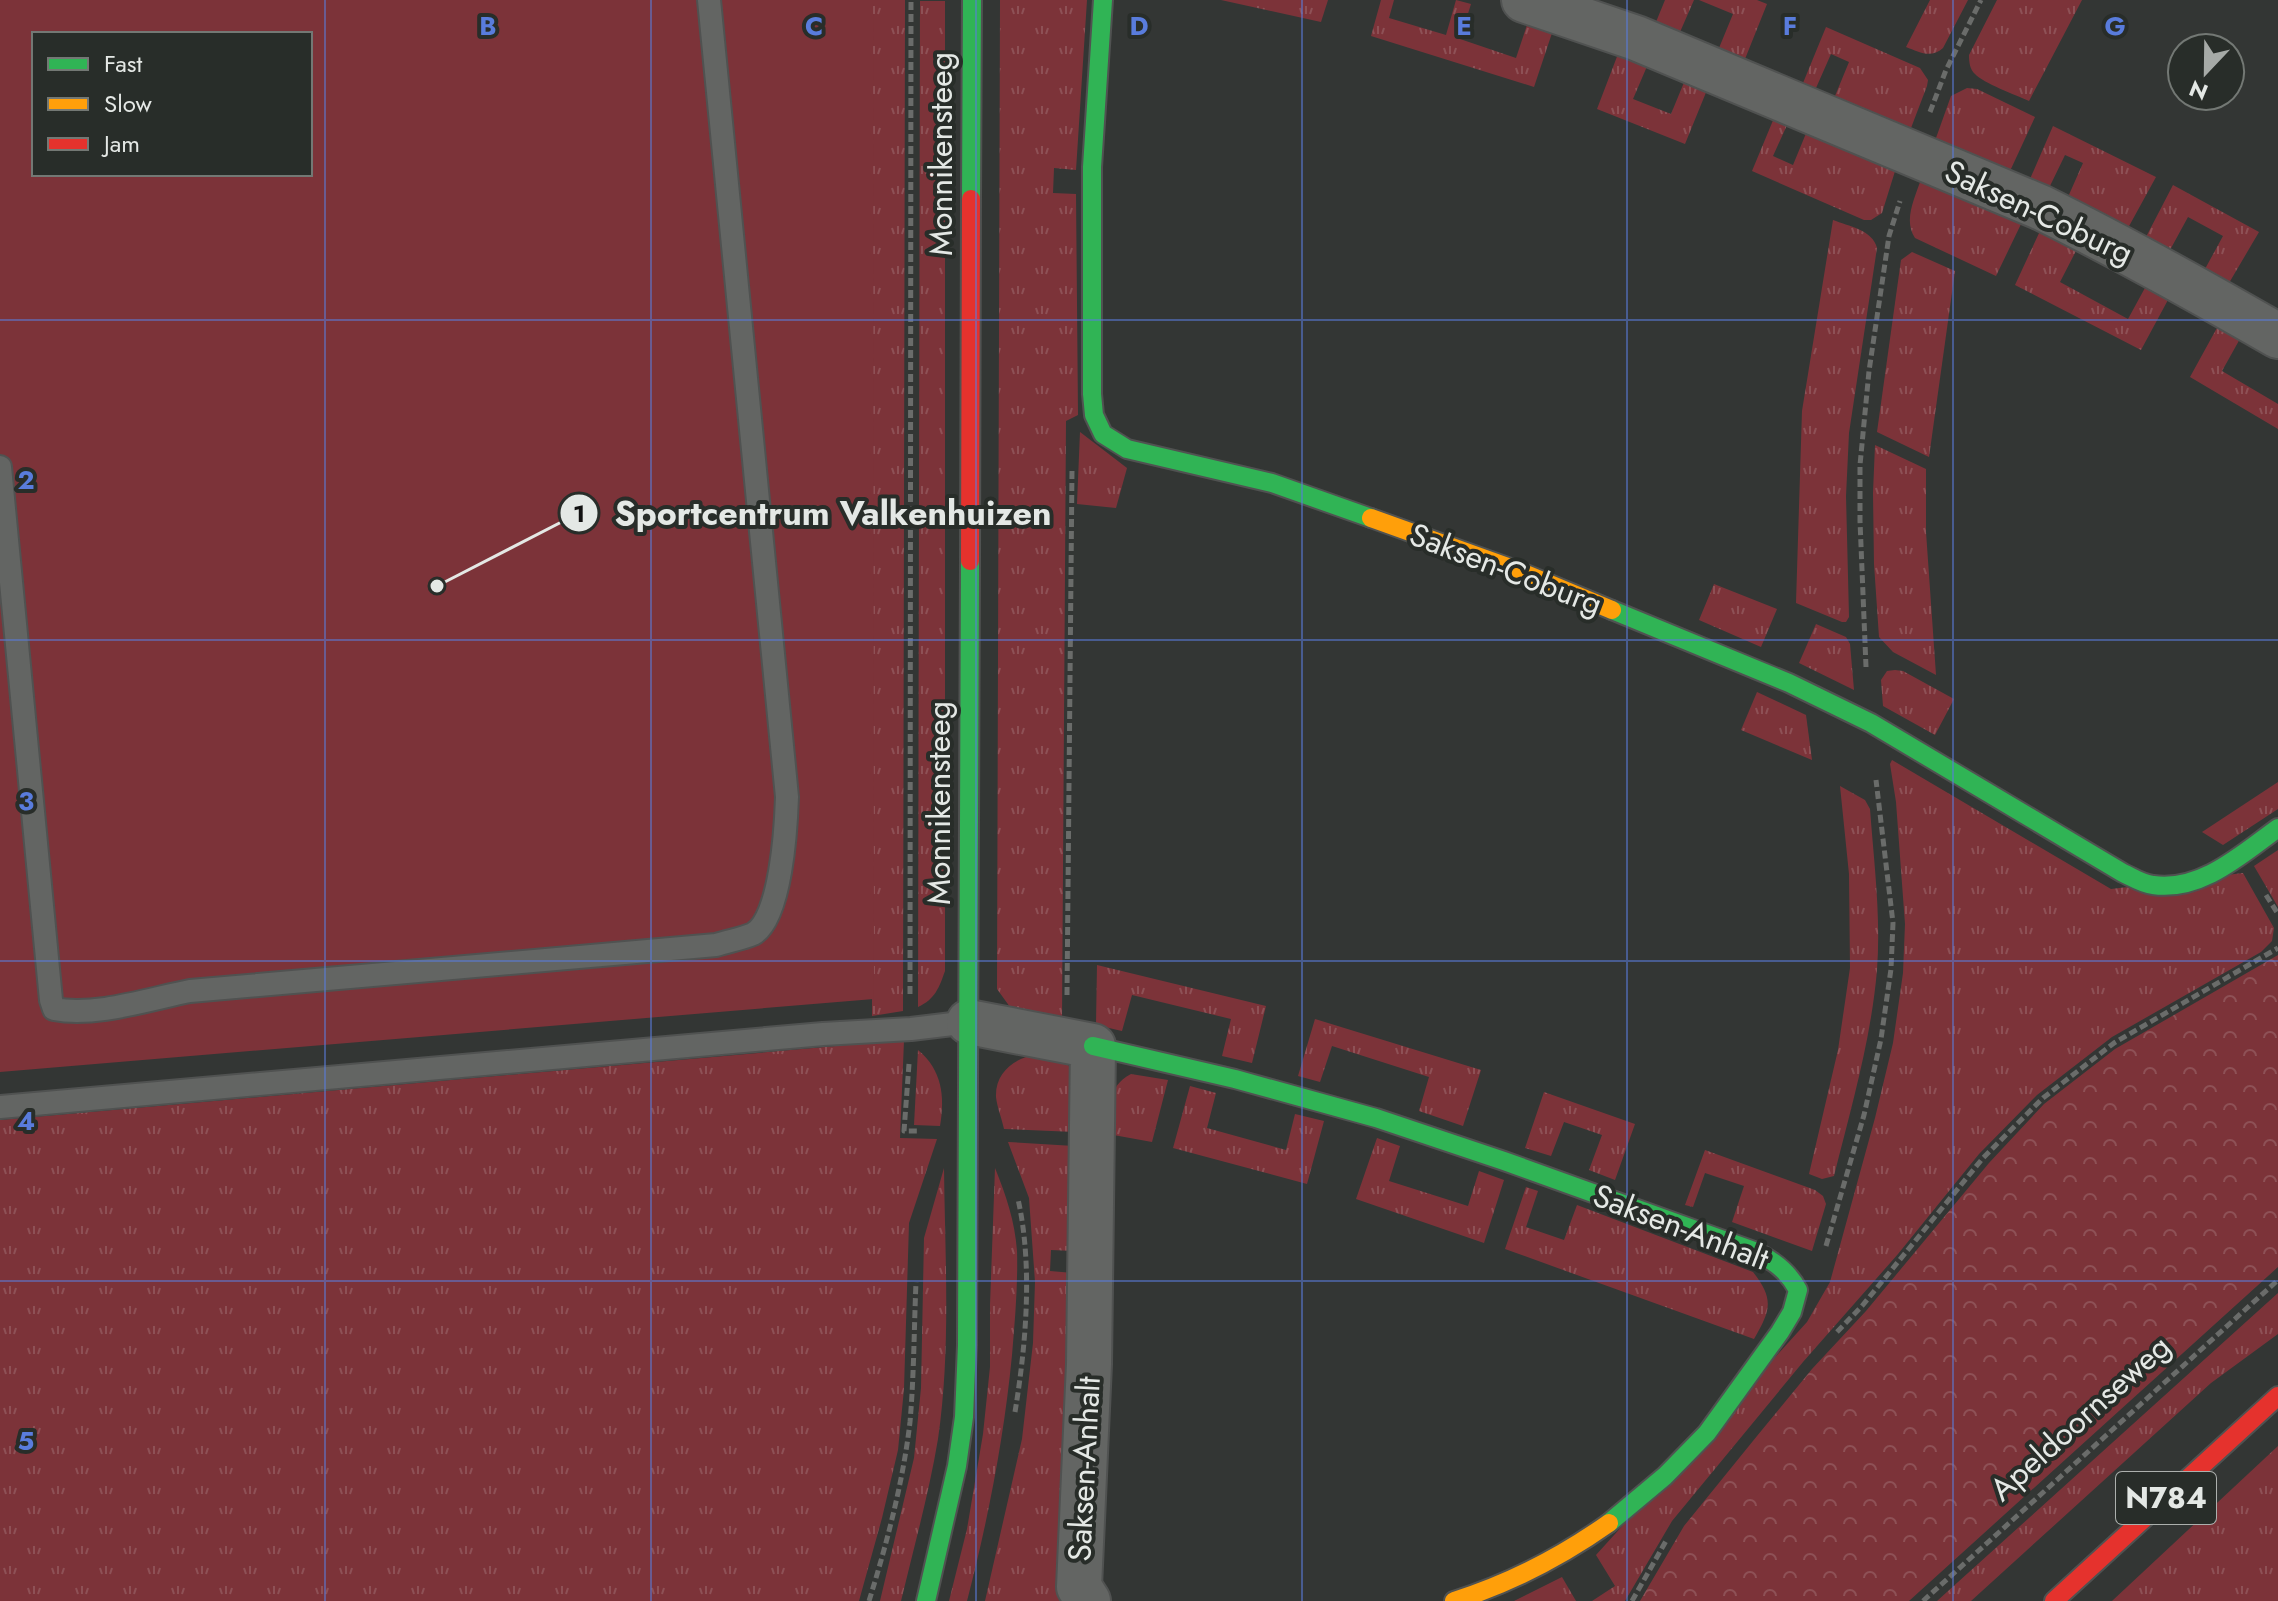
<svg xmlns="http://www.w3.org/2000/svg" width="2278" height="1601" font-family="Jost,sans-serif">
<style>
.grass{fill:url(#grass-tufts)}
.forest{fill:url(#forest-crowns)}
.park{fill:#7c3339;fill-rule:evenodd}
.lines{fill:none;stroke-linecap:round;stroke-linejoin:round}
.lane-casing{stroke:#505251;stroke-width:26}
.street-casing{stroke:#505251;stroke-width:48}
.fast-casing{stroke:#505251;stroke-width:22}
.slow-casing{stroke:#505251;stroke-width:22}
.jam-casing{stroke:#505251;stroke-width:22}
.path{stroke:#6a6c6a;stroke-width:5;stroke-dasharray:8 4;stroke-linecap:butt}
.lane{stroke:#636563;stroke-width:22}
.street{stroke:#636563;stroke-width:44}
.fast{stroke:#30b455;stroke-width:18}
.slow{stroke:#ff9f0a;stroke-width:18}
.jam{stroke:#e5322d;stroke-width:18}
.grid{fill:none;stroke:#597cdc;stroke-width:2;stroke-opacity:0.55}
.labels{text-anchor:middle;stroke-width:8;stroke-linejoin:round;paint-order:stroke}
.shield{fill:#282d29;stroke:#acb0ad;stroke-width:2}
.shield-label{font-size:30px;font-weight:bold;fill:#e4e8e5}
.street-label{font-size:32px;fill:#e4e8e5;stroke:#282d29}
.grid-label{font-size:26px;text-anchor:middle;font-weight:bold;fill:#597cdc;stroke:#282d29;stroke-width:8;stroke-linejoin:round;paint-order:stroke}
.leader{fill:none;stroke:#e4e8e5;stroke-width:3}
.callout-dot{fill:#e4e8e5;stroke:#282d29;stroke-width:3}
.mark-label{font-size:24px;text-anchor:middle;font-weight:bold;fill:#111}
.callout-label{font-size:34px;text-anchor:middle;font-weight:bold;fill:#e4e8e5;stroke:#282d29;stroke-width:8;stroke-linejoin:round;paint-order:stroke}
</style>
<defs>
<pattern id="grass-tufts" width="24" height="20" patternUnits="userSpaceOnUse" patternTransform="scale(2)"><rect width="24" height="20" fill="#7c3339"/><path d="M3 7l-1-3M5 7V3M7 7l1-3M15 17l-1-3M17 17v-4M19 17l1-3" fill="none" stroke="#8e5156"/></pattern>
<pattern id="forest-crowns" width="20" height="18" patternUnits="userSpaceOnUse" patternTransform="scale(2)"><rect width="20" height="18" fill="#7c3339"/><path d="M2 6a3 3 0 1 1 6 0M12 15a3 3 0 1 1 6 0" fill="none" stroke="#8e5156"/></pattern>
</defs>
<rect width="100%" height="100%" fill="#333634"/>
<g class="grass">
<polygon points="870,0 905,0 903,1011 872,1016 873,445"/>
<polygon points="1000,0 1087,0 1076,170 1054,168 1053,193 1076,194 1078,415 1066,421 1062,1019 1010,1007 997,989"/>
<polygon points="1221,0 1328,0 1321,22"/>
<polygon points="1381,0 1394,0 1389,18 1446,35 1456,0 1471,4 1460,39 1516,58 1528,22 1553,30 1534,87 1371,36"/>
<polygon points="1665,0 1694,0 1680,32 1656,22"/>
<polygon points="1699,0 1757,0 1767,4 1745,59 1719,48 1733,14"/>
<path d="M1930,0H1968L1943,48C1931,59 1919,52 1906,47Z"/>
<path d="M1997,0H2082L2029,101C2016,95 1983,83 1975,74C1970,70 1969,62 1969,55Z"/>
<path d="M920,1H945V971C939,988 935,999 918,1007Z"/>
<polygon points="1826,27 1920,68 1928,80 1927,86 1911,128 1835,96 1849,62 1831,54 1816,88 1803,83"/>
<polygon points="1618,54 1648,64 1633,99 1671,114 1685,80 1707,90 1685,144 1597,109"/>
<polygon points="1967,88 1977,89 2035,117 2010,171 1936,138 1951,96"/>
<polygon points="1774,118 1788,123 1773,156 1793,165 1807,131 1896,168 1882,213 1871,220 1864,220 1752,171"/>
<polygon points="2053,126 2156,177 2128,228 2068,197 2083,163 2065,155 2049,188 2030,179"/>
<path d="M1921,179L2022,222L1996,276L1915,238C1903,220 1915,198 1921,179Z"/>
<polygon points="2173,185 2259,232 2229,283 2205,269 2223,236 2188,217 2170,250 2146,237"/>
<path d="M1833,220C1848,226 1873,230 1877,248L1849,433L1846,496L1849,617L1846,622H1842L1796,603L1802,411Z"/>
<polygon points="2040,231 2077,249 2060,282 2128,319 2146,286 2169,298 2141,350 2015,285"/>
<polygon points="1912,252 1955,271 1929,457 1877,432 1901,260"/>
<polygon points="2218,326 2241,337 2222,371 2278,404 2278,429 2190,377"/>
<polygon points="1080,432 1127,468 1116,508 1077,504"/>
<polygon points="1875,445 1926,469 1926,532 1936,675 1893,652 1879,637 1874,564 1873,493"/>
<polygon points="1714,584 1777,609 1761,647 1699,620"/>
<polygon points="1816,624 1846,637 1850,644 1854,690 1799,663"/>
<polygon points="1895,670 1903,671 1954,699 1935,735 1883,706 1881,680 1887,671"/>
<polygon points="1757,692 1806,715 1812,760 1741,730"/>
<polygon points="1892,760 2111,889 2243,873 2274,928 2272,941 2261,952 2112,1037 2037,1095 1979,1154 1898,1254 1803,1362 1672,1521 1625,1601 1592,1601 1615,1586 1596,1555 1807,1322 1830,1282 1875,1118 1893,1043 1903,973 1905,924 1896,802 1890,764"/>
<polygon points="2278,782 2278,809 2223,845 2202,832"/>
<path d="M1840,786L1865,800L1870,809C1874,863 1881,916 1877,970C1871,1040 1851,1108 1834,1176L1822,1179L1809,1174L1838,1050L1850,968L1849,874Z"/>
<polygon points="2278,850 2278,907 2254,866"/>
<polygon points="1097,965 1266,1006 1252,1063 1222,1056 1231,1019 1132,995 1122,1031 1096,1025"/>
<polygon points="1315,1019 1481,1070 1463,1126 1419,1111 1429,1077 1332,1046 1320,1082 1298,1076"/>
<polygon points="904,1040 900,1138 937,1139 909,1223 904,1389 898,1450 882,1518 859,1601 0,1601 0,1120"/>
<path d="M918,1050C942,1070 945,1096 940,1126L914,1125Z"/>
<path d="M1037,1054L1065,1061L1071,1069L1075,1132L1004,1129C1002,1119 997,1107 996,1097C995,1072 1015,1058 1037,1054Z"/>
<path d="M1131,1074L1168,1080L1152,1142L1108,1134C1111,1108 1106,1087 1131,1074Z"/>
<polygon points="1190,1086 1216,1093 1207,1128 1286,1150 1295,1114 1324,1121 1307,1184 1173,1148"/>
<polygon points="1544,1092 1635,1124 1615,1180 1589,1170 1602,1135 1564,1122 1551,1156 1525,1148"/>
<polygon points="1377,1138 1400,1146 1389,1181 1468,1206 1479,1171 1504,1180 1484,1243 1356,1199"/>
<polygon points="1008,1142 1074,1146 1074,1251 1051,1250 1050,1271 1073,1273 1062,1601 985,1601 1022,1439 1033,1343 1035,1282 1029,1198"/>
<polygon points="1705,1150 1815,1190 1823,1196 1826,1204 1812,1251 1732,1222 1744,1186 1705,1173 1693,1207 1685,1205"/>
<path d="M944,1168C945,1258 951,1350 938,1439C929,1493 914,1547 901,1601H880L914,1458L921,1388L924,1238Z"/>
<path d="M995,1168C1006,1195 1015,1222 1017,1251C1018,1285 1015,1320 1012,1355C1004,1438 988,1520 967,1601H949L967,1529L983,1434L990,1367V1305Z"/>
<path d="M1526,1187L1538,1191L1526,1227L1564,1240L1577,1205L1753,1272C1775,1300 1770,1311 1754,1339L1505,1249Z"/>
<polygon points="2278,1293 2278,1334 2211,1383 1971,1601 1937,1601"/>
<polygon points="2278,1446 2278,1601 2112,1601"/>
<polygon points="1562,1577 1576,1601 1514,1601"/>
</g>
<polygon class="forest" points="2278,955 2278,1267 1909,1601 1640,1601 1684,1526 1757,1436 1812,1369 1866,1311 1989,1163 2044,1104 2115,1049"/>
<path class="park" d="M0,0H873L874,999L0,1072ZM34,34H310V174H34Z"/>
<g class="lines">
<g class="lane-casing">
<g id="lane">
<path d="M0,467L51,1000L54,1009C96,1017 149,999 190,991L716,945C728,941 742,939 753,934C781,919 786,827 787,797L709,0"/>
<polyline points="0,1107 823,1034 911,1029 969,1022"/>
</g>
</g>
<g class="street-casing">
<g id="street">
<path d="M1524,0L1636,38L2040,207C2121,247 2200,291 2278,336"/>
<polyline points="969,1022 1093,1046 1089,1364 1079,1587 1088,1601"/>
</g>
</g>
<g class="fast-casing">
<g id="fast">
<polyline points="1103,0 1092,167 1092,394 1094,415 1103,434 1127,449 1272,483 1371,518"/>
<polyline points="971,199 972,0"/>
<path d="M1612,610L1789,683L1871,723L2123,873C2132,877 2142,884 2153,885C2201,892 2242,854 2278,828"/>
<path d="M1093,1046L1235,1079L1376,1118L1504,1161L1754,1251C1773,1260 1788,1271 1798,1290L1792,1312L1780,1332L1707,1433L1665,1476L1609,1523"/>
<polyline points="926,1601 957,1466 964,1417 967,1345 970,561"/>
</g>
</g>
<g class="slow-casing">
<g id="slow">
<polyline points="1371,518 1516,570 1612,610"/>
<path d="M1454,1601C1511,1583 1561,1557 1609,1523"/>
</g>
</g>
<g class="jam-casing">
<g id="jam">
<polyline points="970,561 971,199"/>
<polyline points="2054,1601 2278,1396"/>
</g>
</g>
<g class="path">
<polyline points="1930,112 1946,70 1981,0"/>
<polyline points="1866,667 1860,521 1860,465 1869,371 1889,236 1900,201"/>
<polyline points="2266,895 2278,914"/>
<polyline points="910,994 911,0"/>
<polyline points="1067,995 1072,469"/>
<polyline points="909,1064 904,1131 920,1131"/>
<polyline points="1826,1246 1864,1115 1881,1039 1891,969 1893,923 1876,780"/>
<polyline points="1837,1332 1862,1306 1983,1158 2043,1098 2114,1043 2278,948"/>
<path d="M1015,1412C1026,1345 1033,1266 1018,1199"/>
<path d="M869,1601C887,1543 903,1482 910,1422C914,1376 914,1329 916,1282"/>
<polyline points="1632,1601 1666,1541"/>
<polyline points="1923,1601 2278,1280"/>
</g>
<use href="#lane" class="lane"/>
<use href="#street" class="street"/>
<use href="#fast" class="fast"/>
<use href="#slow" class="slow"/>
<use href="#jam" class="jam"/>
</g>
<path class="grid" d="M325,0V1601M651,0V1601M976,0V1601M1302,0V1601M1627,0V1601M1953,0V1601M0,320H2278M0,640H2278M0,961H2278M0,1281H2278"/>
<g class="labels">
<rect class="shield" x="2116" y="1472" width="100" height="52" rx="6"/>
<g class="shield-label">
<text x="2166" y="1508">N784</text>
</g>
<g class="street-label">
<text transform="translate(941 154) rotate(-90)" y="11">Monnikensteeg</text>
<text transform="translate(2039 212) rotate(25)" y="11">Saksen-Coburg</text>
<text transform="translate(1506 569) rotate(21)" y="11">Saksen-Coburg</text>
<text transform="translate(939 803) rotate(-90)" y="11">Monnikensteeg</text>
<text transform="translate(1681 1227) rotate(21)" y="11">Saksen-Anhalt</text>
<text transform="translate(2080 1418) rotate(-42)" y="11">Apeldoornseweg</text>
<text transform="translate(1084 1469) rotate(-87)" y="11">Saksen-Anhalt</text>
</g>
</g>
<g class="grid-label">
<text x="488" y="35">B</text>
<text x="814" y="35">C</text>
<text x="1139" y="35">D</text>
<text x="1464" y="35">E</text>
<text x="1790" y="35">F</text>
<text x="2115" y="35">G</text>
<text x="26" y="489">2</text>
<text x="26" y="810">3</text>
<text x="26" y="1130">4</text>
<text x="26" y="1450">5</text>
</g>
<path class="leader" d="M437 586L579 513"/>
<g class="callout-dot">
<circle cx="437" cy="586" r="8"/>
<circle cx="579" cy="513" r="20"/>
</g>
<g class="mark-label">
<text x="579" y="522">1</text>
</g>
<g class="callout-label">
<text x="833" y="525">Sportcentrum Valkenhuizen</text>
</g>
<rect x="32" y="32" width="280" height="144" fill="#282d29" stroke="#737874" stroke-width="2"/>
<rect x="48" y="58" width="40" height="12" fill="#30b455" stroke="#737874" stroke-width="2"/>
<text x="104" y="72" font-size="24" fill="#e4e8e5">Fast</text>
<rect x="48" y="98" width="40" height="12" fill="#ff9f0a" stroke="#737874" stroke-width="2"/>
<text x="104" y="112" font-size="24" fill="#e4e8e5">Slow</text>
<rect x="48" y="138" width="40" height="12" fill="#e5322d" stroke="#737874" stroke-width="2"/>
<text x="104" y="152" font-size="24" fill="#e4e8e5">Jam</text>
<g transform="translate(2206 72) rotate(202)"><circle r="38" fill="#282d29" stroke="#737874" stroke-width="2"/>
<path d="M0-6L14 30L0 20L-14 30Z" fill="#a6aaa7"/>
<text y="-12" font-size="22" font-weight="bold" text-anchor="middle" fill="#e4e8e5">N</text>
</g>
</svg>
